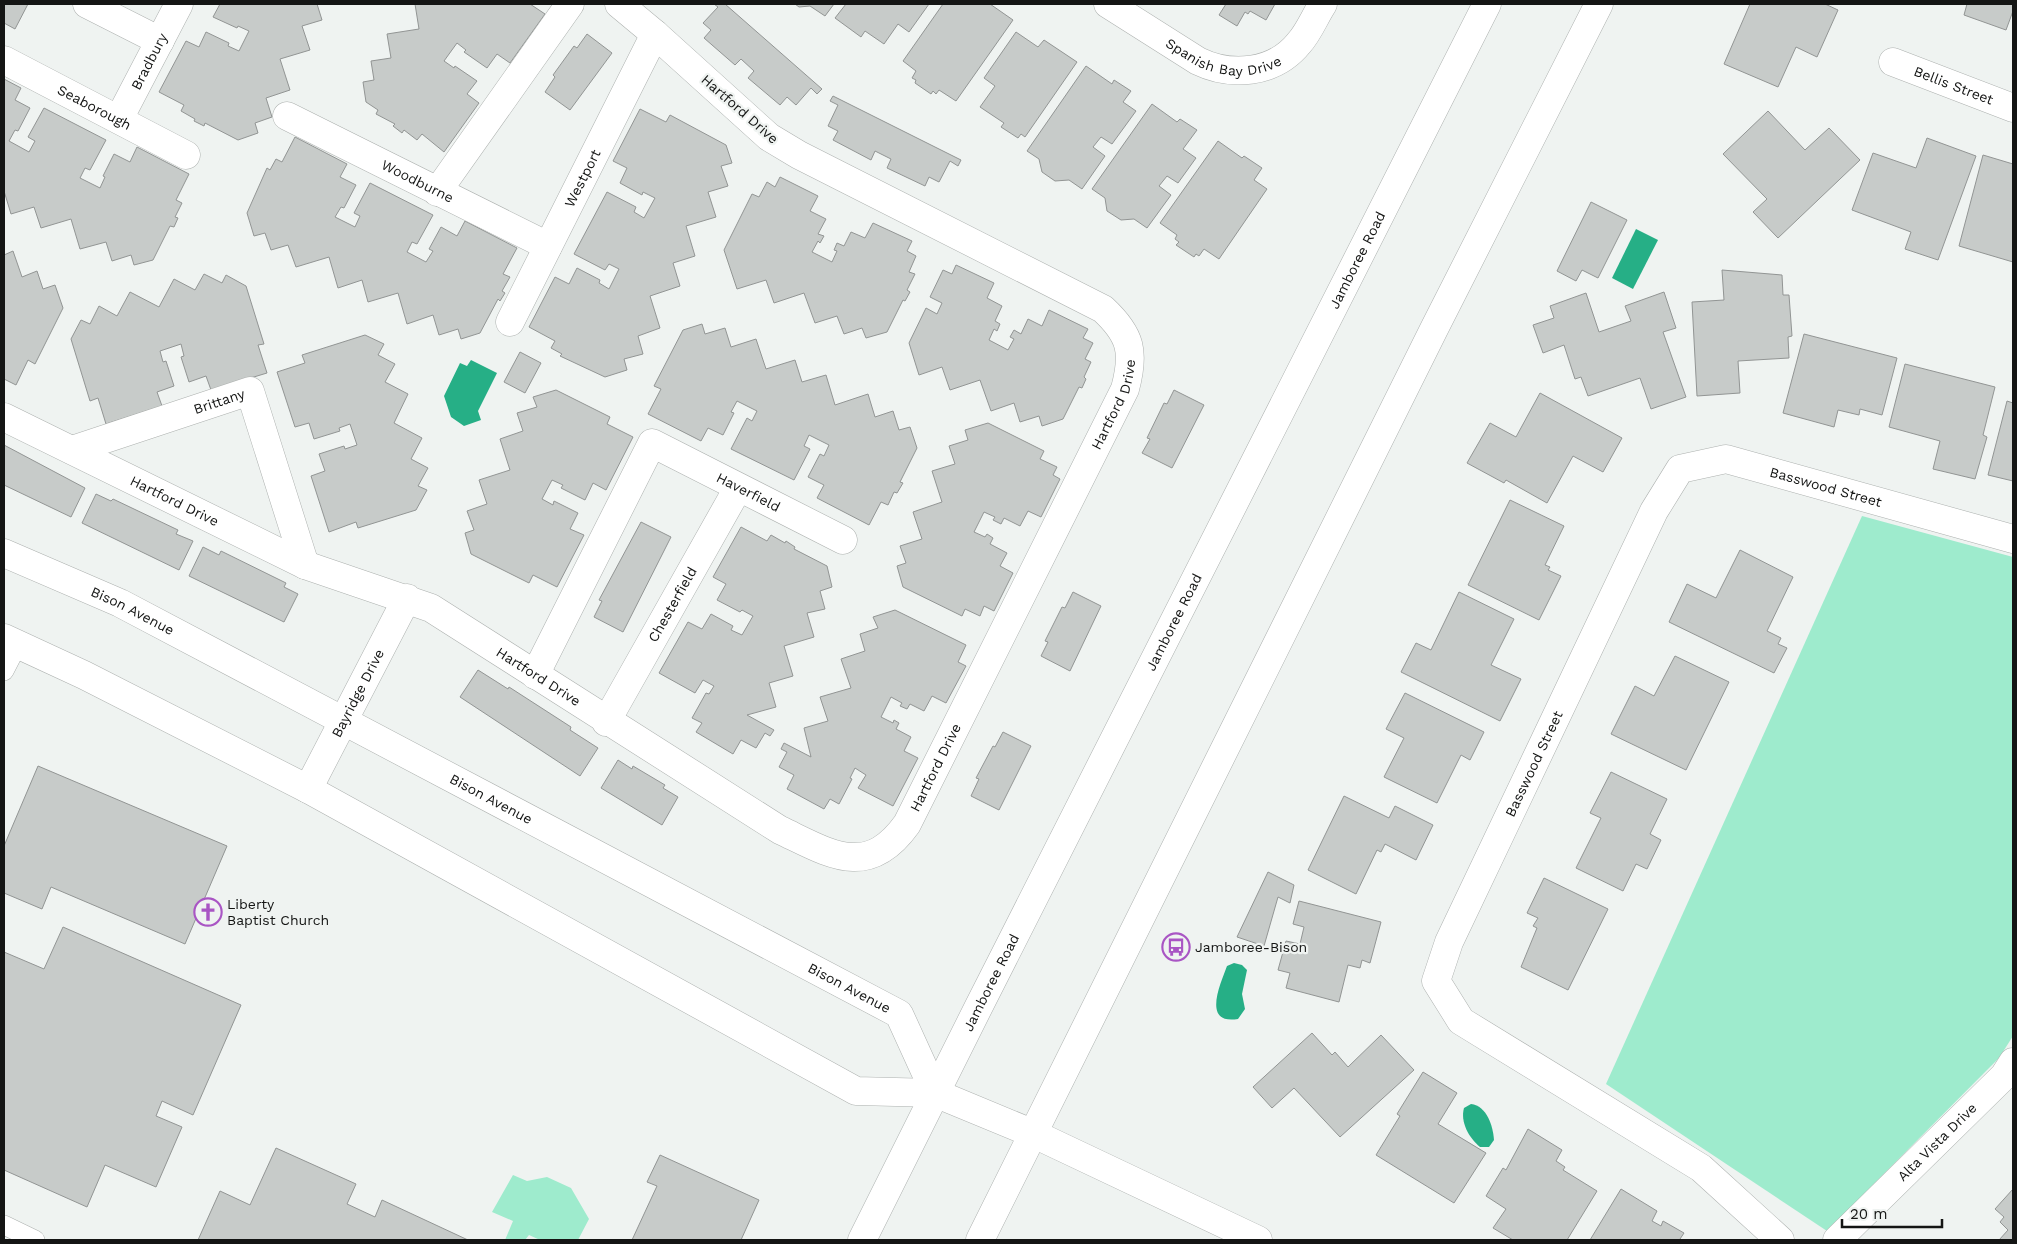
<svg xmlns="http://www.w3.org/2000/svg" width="2017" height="1244" font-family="'Work Sans',sans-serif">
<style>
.green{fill:#9eebcd}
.water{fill:#26af86}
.building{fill:#c7cbc9;stroke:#929594}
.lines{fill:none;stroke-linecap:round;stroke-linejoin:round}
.service-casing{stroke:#adb1af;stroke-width:20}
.minor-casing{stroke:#adb1af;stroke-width:29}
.tertiary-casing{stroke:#adb1af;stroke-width:29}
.secondary-casing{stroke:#adb1af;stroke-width:29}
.primary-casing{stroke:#adb1af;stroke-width:29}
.service{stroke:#fff;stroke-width:19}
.minor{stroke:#fff;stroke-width:28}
.tertiary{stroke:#fff;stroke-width:28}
.secondary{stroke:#fff;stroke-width:28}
.primary{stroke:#fff;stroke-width:28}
.labels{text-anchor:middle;stroke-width:4.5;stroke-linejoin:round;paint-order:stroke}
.street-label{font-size:14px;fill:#141514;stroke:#eff3f1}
.poi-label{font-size:14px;fill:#141514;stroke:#eff3f1;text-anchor:start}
</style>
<rect width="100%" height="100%" fill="#eff3f1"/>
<g class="green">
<polygon points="1862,516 2013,557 2013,1036 1999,1058 1827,1231 1606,1084"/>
<polygon points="513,1175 527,1181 547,1177 571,1188 589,1219 578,1240 540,1240 529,1235 525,1240 505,1240 513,1221 492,1212"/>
</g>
<g class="water">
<polygon points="1636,229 1658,240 1633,289 1612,278"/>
<polygon points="471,360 497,373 478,411 481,420 464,426 451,417 444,396 460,363 467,366"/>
<path d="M1234,963L1242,965L1247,970L1242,994L1245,1009L1238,1019C1201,1025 1221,983 1227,966Z"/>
<path d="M1471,1104C1487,1106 1493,1126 1494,1140L1489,1147H1480C1469,1138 1460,1122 1464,1108Z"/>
</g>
<g class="building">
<polygon points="4,4 28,4 15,29 4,23"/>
<polygon points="220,4 317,4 322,20 302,26 310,50 280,59 290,90 266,98 272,117 255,123 258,133 238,140 205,123 204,126 194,121 195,119 181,111 184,105 159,92 186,41 199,47 206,32 229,43 228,46 239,51 249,31 238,26 237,28 213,17"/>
<polygon points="415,4 530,4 545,14 510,63 497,54 487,68 464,52 466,50 457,43 444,61 454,68 455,66 477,81 467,94 479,103 444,152 422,134 417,140 404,130 402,133 393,126 395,124 376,114 378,110 366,102 363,82 374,80 371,61 391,58 387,34 419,29"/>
<polygon points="714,4 725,4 822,89 817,94 811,88 796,105 787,97 780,105 748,78 754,71 741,59 735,65 704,38 711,30 703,23 718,7"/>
<polygon points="795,4 834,4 825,16 810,6 799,7"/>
<polygon points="846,4 929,4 909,32 898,24 884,44 865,31 861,37 835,18"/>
<polygon points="943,4 990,4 1013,20 956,101 939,90 936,94 933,91 931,94 915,83 916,80 912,78 916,71 903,61"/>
<polygon points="1226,4 1275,4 1266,20 1250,11 1248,14 1245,12 1237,26 1219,15"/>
<polygon points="1750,4 1825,4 1838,10 1817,57 1796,47 1778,87 1724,64"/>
<polygon points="1967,4 2013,4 2013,11 2006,30 1964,15"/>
<polygon points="1016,32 1038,47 1044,40 1077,62 1025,137 1021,134 1018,138 1001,127 1004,123 980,107 995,86 984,78"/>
<polygon points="587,34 612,53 570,110 545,92 555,77 553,75 574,46 577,48"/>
<polygon points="1086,66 1112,84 1114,80 1131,91 1123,102 1136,111 1112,144 1101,137 1093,147 1105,156 1082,189 1069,180 1055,181 1042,172 1039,159 1027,151"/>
<polygon points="4,79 21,88 15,100 30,108 18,131 15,130 9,141 29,152 35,141 28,137 44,108 106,140 90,170 85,168 80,178 100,188 105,177 103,176 114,154 130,162 137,147 189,174 176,200 182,203 175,217 178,218 174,227 170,226 153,260 134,265 131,255 112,261 106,242 80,249 71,219 41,228 34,207 11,214 4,191"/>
<polygon points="833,96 961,160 958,166 950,161 939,182 929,177 925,186 887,168 891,159 875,151 871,160 833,140 838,131 828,126 838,105 830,101"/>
<polygon points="1152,104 1177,122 1180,119 1197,130 1183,149 1196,158 1178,183 1167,176 1159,186 1171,195 1147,228 1134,219 1121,220 1107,211 1105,198 1092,189"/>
<polygon points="640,109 666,122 670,115 726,145 732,163 721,166 728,186 708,192 716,217 686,226 695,256 673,263 680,286 650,296 660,328 638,336 643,354 624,359 627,370 605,377 560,356 562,354 551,348 555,341 529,327 555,277 569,284 577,268 600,280 599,283 609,289 619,269 609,264 605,270 574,254 607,192 636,207 634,212 644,218 655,198 643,192 642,195 620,183 627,168 613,161"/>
<polygon points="1768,111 1805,150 1829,128 1860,160 1778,238 1753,212 1767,199 1723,154"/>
<polygon points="295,137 347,164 340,177 356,185 344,208 341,207 335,217 355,227 360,216 354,213 370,183 433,215 417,244 412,242 407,252 426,262 433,251 429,249 441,227 457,236 465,221 517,248 503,274 510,277 502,291 505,293 500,301 498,299 480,333 461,339 458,329 439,335 433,315 407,324 398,293 368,302 362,280 338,288 329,257 296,267 288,245 271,250 265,233 254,236 247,213 267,168 270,170 276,159 282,162"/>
<polygon points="1927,138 1976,156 1938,260 1905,249 1911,232 1852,210 1873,153 1916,168"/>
<polygon points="1218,141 1242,158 1244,156 1262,168 1254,180 1267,189 1219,259 1204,249 1199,256 1196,254 1194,257 1176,245 1179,242 1175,239 1177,235 1160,223"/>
<polygon points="1983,155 2013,164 2013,262 1959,246"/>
<polygon points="780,177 818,196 810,211 826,219 818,234 824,236 820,243 818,241 812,252 832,262 837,251 834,250 837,243 844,246 851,232 865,238 873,223 912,241 907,251 916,256 909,272 915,274 907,290 910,292 905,301 903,300 887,332 866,338 862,328 844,334 837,316 815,323 804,293 774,303 766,280 737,289 724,250 752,194 759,197 767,182 775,187"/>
<polygon points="1591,202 1627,220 1598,278 1582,270 1576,281 1557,271"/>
<polygon points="13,251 22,277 37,271 43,289 55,285 63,308 35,364 28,360 16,385 4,379 4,255"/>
<polygon points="956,265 994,283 987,298 1002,306 995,321 1000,324 997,331 994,329 989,340 1008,350 1014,339 1010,337 1014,330 1021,334 1028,319 1042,326 1049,310 1088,329 1083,338 1093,343 1085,359 1091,362 1084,377 1086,379 1082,388 1079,387 1063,419 1042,426 1039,416 1020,422 1014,403 991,411 980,380 950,390 942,367 919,375 909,343 926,308 937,314 942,303 930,297 943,270 952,274"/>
<polygon points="1722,270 1782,275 1783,295 1789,295 1792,336 1788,337 1789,358 1738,361 1740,393 1697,396 1692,302 1724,300"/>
<polygon points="204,274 222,283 226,275 246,286 264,344 258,345 267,373 211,390 206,376 189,382 181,357 184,356 181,344 160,351 163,362 166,361 174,386 157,392 162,406 106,424 98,398 90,401 71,339 81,320 90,324 99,306 117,316 130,292 159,307 174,279 195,290"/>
<polygon points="1664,292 1676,328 1663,332 1686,397 1651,409 1640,378 1588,396 1581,377 1575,379 1564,345 1543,353 1533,325 1554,318 1550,306 1586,293 1599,332 1631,321 1625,306"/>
<polygon points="702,324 705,334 725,328 731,347 756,339 766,369 795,360 802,382 826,375 835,405 868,394 875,417 893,411 899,430 910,427 917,448 900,482 903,483 897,493 894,492 888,505 881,502 869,525 817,498 824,485 808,477 820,454 824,456 829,445 809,435 804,446 810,449 794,480 731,449 747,418 752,421 757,411 737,401 731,412 734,413 723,435 708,428 701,441 648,414 661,389 654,386 683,330"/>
<polygon points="1804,334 1897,358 1882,415 1860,409 1859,415 1838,410 1834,427 1783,413"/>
<polygon points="365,335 384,344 378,355 395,364 385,382 408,394 394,423 422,438 411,459 428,468 418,486 427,490 416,510 358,528 356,522 329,532 311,476 325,471 319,454 344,446 345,449 357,445 350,424 339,428 340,431 314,439 309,423 295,427 277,372 305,363 302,355"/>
<polygon points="520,352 541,363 525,393 504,382"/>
<polygon points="1905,364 1995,387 1983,435 1987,437 1975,479 1933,469 1940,441 1889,427"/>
<polygon points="556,390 610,417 607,424 633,437 606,490 593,483 585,500 561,488 563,485 552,480 542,499 553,505 554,501 578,513 570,529 584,535 557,587 533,575 529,583 471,554 465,533 474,530 467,511 487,504 479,480 510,470 500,439 523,431 517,413 537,407 533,397"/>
<polygon points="1174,390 1204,405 1172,468 1142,453 1150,439 1147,438 1164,403 1167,404"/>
<polygon points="1540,393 1622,438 1603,472 1573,456 1547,503 1506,480 1504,483 1467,463 1490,423 1516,437"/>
<polygon points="2007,401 2013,403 2013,481 1988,475"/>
<polygon points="988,423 1044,451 1040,459 1057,467 1053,475 1060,479 1041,517 1028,511 1020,526 1004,518 1001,524 993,520 995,517 984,512 974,532 985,537 987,534 993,538 990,544 1007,553 1000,566 1013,573 994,611 984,606 980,616 965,609 962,616 903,587 897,566 906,563 900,546 922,539 913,512 942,502 932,471 955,464 949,446 968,440 965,430"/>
<polygon points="4,445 85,488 71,517 4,485"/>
<polygon points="96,494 111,501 113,499 178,530 176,534 193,541 179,570 82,523"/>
<polygon points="1510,500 1564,526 1545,565 1550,567 1548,570 1561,576 1539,620 1468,585"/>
<polygon points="641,522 671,537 623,632 594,617 602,601 599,600"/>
<polygon points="741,527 767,541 771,535 785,543 786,541 795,547 794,549 827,566 832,587 820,591 825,609 807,613 814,637 784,646 793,676 769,683 776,707 747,715 774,730 770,736 765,733 756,748 741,740 733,754 696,732 702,723 692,718 706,693 709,694 714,686 703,680 695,693 659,673 688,622 702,629 711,614 733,626 731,630 742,635 753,616 742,610 740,612 717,600 726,584 713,577"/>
<polygon points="203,547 219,555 221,551 286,583 284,587 298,594 284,622 189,576"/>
<polygon points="1740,550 1793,577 1767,631 1781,638 1778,644 1787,648 1774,673 1669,622 1687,584 1716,598"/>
<polygon points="1073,592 1101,606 1070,671 1041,656 1048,642 1045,641 1062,607 1065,608"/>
<polygon points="1459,592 1514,619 1491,665 1521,679 1500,721 1401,672 1416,643 1431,650"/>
<polygon points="895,610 966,645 958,662 966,666 946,703 932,696 924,711 910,704 907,709 900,706 902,703 891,697 881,717 893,723 894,720 899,723 896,729 911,737 904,751 918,758 893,806 858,788 866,775 855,768 850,778 852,779 839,804 830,799 824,809 787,789 794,775 779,767 787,752 781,749 784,743 811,757 804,728 828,721 820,697 851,688 841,659 865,651 860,634 878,628 873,617"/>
<polygon points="1675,656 1729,682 1686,770 1611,734 1635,686 1654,696"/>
<polygon points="478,670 508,689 509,687 571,727 570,730 598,748 580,776 460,697"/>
<polygon points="1405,693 1484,732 1470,760 1461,755 1437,803 1384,777 1404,738 1386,729"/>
<polygon points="1003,732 1031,746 999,810 971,796 979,779 976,778 993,746 995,747"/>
<polygon points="618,760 632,769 633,766 665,785 663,788 678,797 662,825 601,788"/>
<polygon points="38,766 227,846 185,944 51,887 42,909 4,893 4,846"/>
<polygon points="1611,772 1667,799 1650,834 1661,840 1647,869 1636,864 1623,891 1576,868 1601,818 1590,813"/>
<polygon points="1344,796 1389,818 1395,806 1433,825 1416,860 1385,844 1381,852 1377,850 1356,894 1308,870"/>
<polygon points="1268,872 1294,885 1290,903 1278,897 1264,946 1237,937"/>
<polygon points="1544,878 1608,909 1568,990 1521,967 1537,928 1533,926 1538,918 1527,913"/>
<polygon points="1299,901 1381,922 1370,963 1362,960 1360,968 1348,965 1339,1002 1286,988 1290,973 1278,970 1286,941 1300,944 1304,927 1293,924"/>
<polygon points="63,927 241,1005 193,1115 162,1101 156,1116 182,1127 156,1187 105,1165 87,1207 4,1170 4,952 44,969"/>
<polygon points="1312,1033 1332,1055 1335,1052 1348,1067 1381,1035 1414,1070 1340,1137 1294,1088 1272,1108 1253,1087"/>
<polygon points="1423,1072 1457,1093 1438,1124 1486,1153 1454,1203 1376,1155 1400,1116 1397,1114"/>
<polygon points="1528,1129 1562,1150 1556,1161 1565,1167 1563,1170 1597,1191 1567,1240 1513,1240 1493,1228 1506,1209 1486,1196 1503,1168 1506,1170"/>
<polygon points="276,1148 356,1184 347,1204 375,1217 382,1200 468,1240 198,1240 220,1191 250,1205"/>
<polygon points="660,1155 759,1200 741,1240 632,1240 657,1186 647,1182"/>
<polygon points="1621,1189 1657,1211 1652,1221 1661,1226 1663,1221 1684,1233 1680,1239 1683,1240 1590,1240"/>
<polygon points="2013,1189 2013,1240 1999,1240 2008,1230 2000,1222 2004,1217 1995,1209"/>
</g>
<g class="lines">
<g class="service-casing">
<g id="service">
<polyline points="4,671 18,644"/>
<polyline points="4,1225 35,1240"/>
</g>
</g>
<g class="minor-casing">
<g id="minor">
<polyline points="87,4 160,41"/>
<path id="s1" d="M1108,4L1198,61C1231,77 1274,74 1299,43C1309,32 1315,16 1323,4"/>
<path id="s2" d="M4,60L186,155"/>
<path id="s3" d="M1893,62L2013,108"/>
<path id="s4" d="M287,116L548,246"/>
<path id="s5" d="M119,119L179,4"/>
<polyline points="437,192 570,4"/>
<path id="s6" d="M510,322L655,34"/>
<path id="s7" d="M4,417L305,565L431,608L780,830C829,853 867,880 907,824L1125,389C1135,352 1131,335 1103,309L799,155L769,137L655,34L619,4"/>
<path id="s8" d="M72,450L250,391L305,565"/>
<path id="s9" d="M535,675L652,443L843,540"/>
<path id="s10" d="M606,722L738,488"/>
<path id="s11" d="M308,789L407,598"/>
<path id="s12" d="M1780,1240L1701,1168L1461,1021L1436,981L1449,942L1654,511L1680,469L1726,459L2013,539"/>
<path id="s13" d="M1837,1240L2004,1076L2013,1062"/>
</g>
</g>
<g class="tertiary-casing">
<polyline id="tertiary" points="1034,1134 1258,1240"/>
</g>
<g class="secondary-casing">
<g id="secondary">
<path id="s14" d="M4,553L120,603L899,1014L935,1093"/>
<polyline points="4,638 84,675 308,789 856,1091 935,1093 1034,1134"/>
</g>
</g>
<g class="primary-casing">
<g id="primary">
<path id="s15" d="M862,1240L978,1008L1487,4"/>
<polyline points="980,1240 1434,329 1599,4"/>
</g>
</g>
<use href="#service" class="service"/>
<use href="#minor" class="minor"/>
<use href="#tertiary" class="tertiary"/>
<use href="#secondary" class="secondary"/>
<use href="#primary" class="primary"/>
</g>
<defs>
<g id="church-ring" transform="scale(1.4375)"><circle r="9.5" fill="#eff3f1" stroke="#a955c4" stroke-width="1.5"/><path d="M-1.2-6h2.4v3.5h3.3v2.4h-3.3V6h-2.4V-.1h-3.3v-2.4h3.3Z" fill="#a955c4"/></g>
<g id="bus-ring" transform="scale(1.4375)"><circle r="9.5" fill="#eff3f1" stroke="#a955c4" stroke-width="1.5"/><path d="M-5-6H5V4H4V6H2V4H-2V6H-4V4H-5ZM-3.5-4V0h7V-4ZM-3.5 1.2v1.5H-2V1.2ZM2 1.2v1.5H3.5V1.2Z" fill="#a955c4"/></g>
</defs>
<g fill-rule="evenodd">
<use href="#church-ring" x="208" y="912"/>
<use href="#bus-ring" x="1176" y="947"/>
</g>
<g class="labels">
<g class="street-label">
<text dy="5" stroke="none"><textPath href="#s1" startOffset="131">Spanish Bay Drive</textPath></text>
<text dy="5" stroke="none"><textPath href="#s5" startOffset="65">Bradbury</textPath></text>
<text dy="5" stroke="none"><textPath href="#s3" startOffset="65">Bellis Street</textPath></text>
<text dy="5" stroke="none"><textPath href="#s2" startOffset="102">Seaborough</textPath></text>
<text transform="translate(740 109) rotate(41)" y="5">Hartford Drive</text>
<text dy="5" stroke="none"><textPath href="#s6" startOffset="161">Westport</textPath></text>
<text dy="5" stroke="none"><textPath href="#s4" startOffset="146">Woodburne</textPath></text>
<text dy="5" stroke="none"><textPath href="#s15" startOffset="1098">Jamboree Road</textPath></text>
<text dy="5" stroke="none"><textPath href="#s8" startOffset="155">Brittany</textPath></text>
<text dy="5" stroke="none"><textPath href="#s7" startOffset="1495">Hartford Drive</textPath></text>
<text dy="5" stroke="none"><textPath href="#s12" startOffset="1154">Basswood Street</textPath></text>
<text dy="5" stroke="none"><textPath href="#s9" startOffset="368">Haverfield</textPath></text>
<text dy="5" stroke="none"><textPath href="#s7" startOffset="190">Hartford Drive</textPath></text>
<text dy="5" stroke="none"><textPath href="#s10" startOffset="135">Chesterfield</textPath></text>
<text dy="5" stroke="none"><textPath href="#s14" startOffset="141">Bison Avenue</textPath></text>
<text dy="5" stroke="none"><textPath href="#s15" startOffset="692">Jamboree Road</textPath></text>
<text dy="5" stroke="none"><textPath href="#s7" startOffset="596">Hartford Drive</textPath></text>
<text dy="5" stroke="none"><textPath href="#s11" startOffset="108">Bayridge Drive</textPath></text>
<text dy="5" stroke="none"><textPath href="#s12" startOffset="674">Basswood Street</textPath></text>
<text dy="5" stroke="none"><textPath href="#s7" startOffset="1090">Hartford Drive</textPath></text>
<text dy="5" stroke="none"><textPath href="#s14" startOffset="546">Bison Avenue</textPath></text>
<text dy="5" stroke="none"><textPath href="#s15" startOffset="288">Jamboree Road</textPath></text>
<text dy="5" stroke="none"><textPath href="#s14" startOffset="951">Bison Avenue</textPath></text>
<text dy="5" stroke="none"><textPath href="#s13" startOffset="140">Alta Vista Drive</textPath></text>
</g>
<g class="poi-label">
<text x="227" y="909">Liberty<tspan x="227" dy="16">Baptist Church</tspan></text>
<text x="1195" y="952">Jamboree-Bison</text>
</g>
</g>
<rect width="2017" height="1244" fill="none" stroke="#141514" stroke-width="10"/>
<path d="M1842 1219v8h100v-8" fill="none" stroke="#141514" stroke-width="2.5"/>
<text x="1850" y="1219" font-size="15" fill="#141514" stroke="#eff3f1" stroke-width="4" paint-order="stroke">20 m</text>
</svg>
